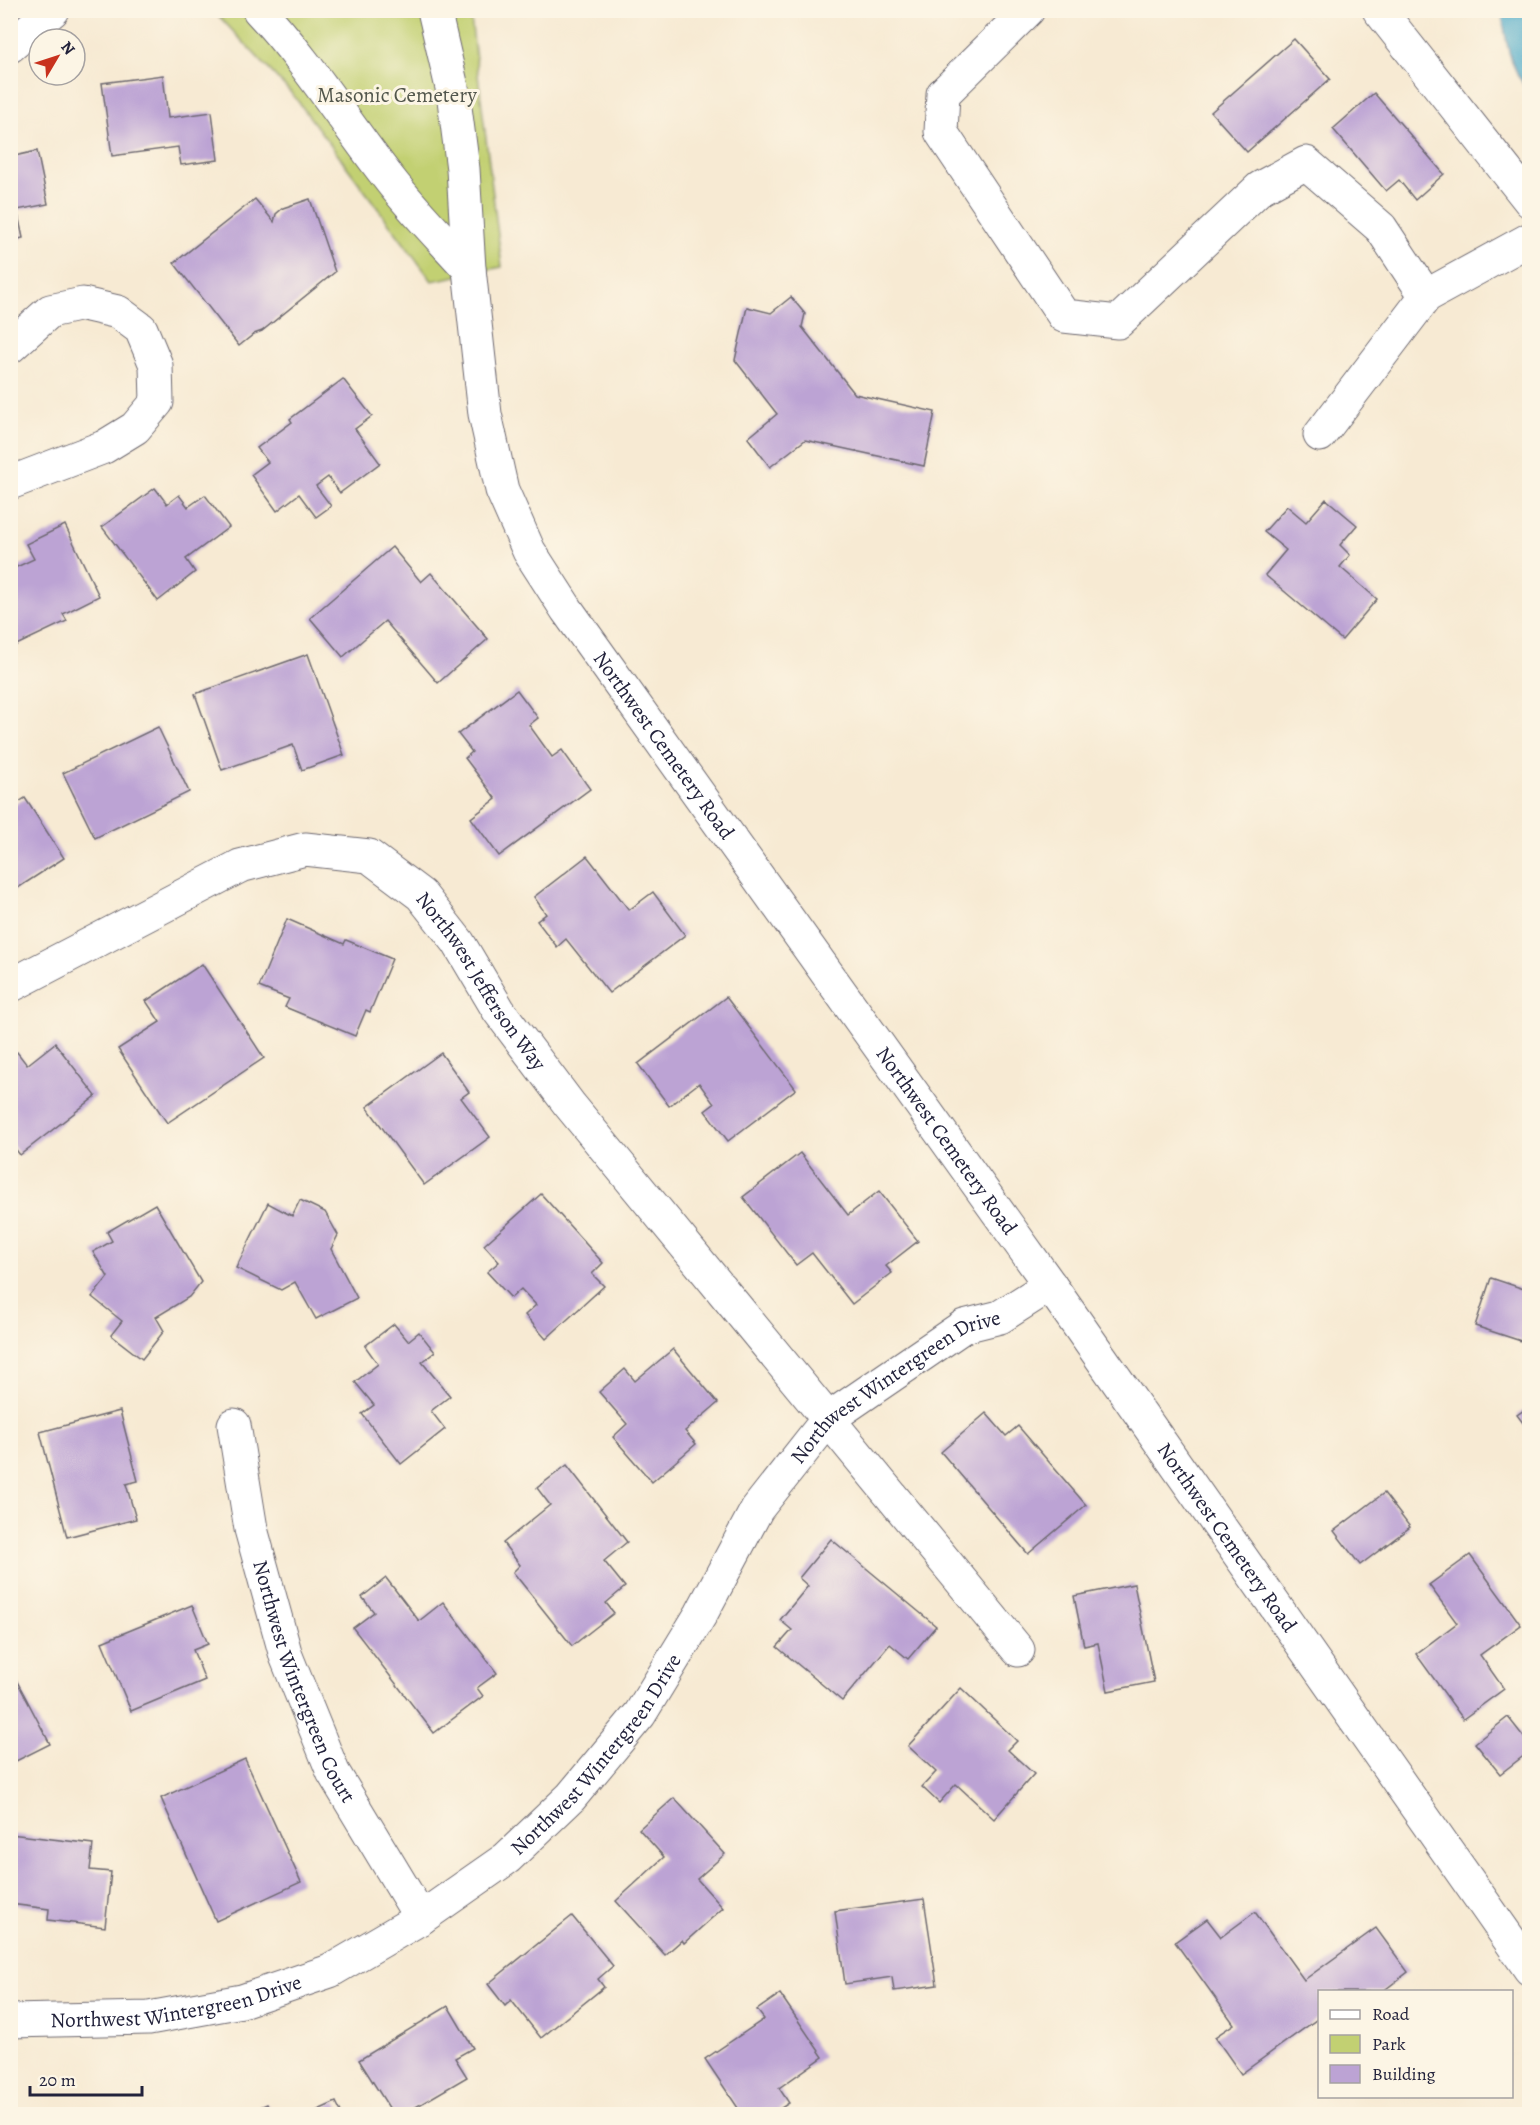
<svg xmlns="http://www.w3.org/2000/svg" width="1540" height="2125" font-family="Alegreya,serif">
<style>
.green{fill:#c2d072;stroke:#727956;stroke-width:1.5}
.water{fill:#4aa9c9;stroke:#366682;stroke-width:1.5}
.building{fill:#bca3d4}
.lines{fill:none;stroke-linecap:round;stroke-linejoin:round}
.minor-casing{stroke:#6d6870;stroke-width:35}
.minor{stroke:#fff;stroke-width:33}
.labels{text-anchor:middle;stroke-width:6;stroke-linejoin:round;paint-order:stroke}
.park-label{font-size:21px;fill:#52564c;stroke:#fcf5e5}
.street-label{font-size:21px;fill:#22223b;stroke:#fcf5e5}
</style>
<rect width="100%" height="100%" fill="#fcf5e5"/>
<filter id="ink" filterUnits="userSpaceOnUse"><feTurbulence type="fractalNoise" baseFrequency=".0167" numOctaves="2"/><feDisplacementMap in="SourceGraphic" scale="12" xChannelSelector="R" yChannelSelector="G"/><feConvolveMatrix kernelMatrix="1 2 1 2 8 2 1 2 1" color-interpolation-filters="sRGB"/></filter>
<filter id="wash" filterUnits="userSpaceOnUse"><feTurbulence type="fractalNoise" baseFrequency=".008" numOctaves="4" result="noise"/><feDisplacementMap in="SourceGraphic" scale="24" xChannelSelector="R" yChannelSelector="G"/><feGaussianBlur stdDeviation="1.35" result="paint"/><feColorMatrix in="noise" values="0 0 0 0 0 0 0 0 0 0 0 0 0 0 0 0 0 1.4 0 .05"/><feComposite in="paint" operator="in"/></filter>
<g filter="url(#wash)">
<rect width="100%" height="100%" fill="#f7ead3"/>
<polygon class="green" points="214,11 470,11 502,267 432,281 294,96"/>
<path class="water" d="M1502,11H1529V91C1510,70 1505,38 1502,11Z"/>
<g id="blocks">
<g class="building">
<polygon points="1294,39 1330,79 1247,152 1211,112"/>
<polygon points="163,75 168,118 212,112 218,160 181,165 178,147 112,156 102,83"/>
<polygon points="1374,93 1444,174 1415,200 1399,180 1386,191 1333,129"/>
<polygon points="37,151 48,204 17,210 23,238 10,241 10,157"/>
<polygon points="255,199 274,222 276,214 283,208 310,199 335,272 262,331 254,334 239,346 174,263"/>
<polygon points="791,297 805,314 802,327 855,394 935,412 924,466 805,440 770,467 748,438 777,414 735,360 747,307 771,313"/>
<polygon points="343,379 372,416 355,429 380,463 340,493 328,477 316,486 331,506 316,517 299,494 277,511 251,475 268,462 257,448 292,422 290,419"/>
<polygon points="155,488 167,504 179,495 188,507 205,495 229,527 186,559 195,572 158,601 102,527"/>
<polygon points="1326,499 1357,525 1340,545 1350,555 1340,567 1377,599 1342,640 1265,575 1286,550 1264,532 1287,506 1306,522"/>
<polygon points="65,525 99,596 63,614 67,621 10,648 10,570 34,559 26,544"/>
<polygon points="392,547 421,582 431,573 488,639 438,683 385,621 343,657 310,618"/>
<polygon points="308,654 344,755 302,770 293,745 222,770 195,694"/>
<polygon points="517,690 538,718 529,725 552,757 562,750 590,789 499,856 471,818 496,799 465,758 472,752 458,734"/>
<polygon points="158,727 189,792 95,838 63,773"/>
<polygon points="25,798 64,858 10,893 10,808"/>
<polygon points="587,856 629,910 653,892 685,935 609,993 566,939 557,947 537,921 546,914 534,897"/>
<polygon points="287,919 344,944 346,940 392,959 370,1012 366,1010 355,1036 285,1007 289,999 259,987"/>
<polygon points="202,964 264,1058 167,1123 118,1049 160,1022 146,1001"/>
<polygon points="726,997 796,1089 728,1141 705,1111 714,1104 699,1083 669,1106 638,1064"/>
<polygon points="55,1043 96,1096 20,1155 10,1142 10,1057 17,1052 27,1065"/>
<polygon points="441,1053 469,1092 461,1098 490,1137 424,1185 367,1107"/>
<polygon points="800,1153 848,1215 879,1191 918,1241 886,1266 892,1273 852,1304 812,1253 796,1265 743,1197"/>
<polygon points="541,1194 603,1263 592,1274 604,1286 546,1339 525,1315 536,1305 521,1289 511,1298 487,1272 499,1262 484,1245"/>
<polygon points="300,1200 325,1212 338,1235 331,1249 357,1298 316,1319 295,1282 281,1290 236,1268 268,1203 292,1216"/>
<polygon points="155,1204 201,1282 189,1297 156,1317 164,1331 142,1359 111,1335 122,1321 92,1297 108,1277 93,1252 112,1241 107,1232"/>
<polygon points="1491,1278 1530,1291 1530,1347 1527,1343 1475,1326"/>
<polygon points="394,1324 408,1341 419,1332 435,1352 422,1362 450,1396 431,1411 445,1429 401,1464 362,1414 374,1405 355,1382 378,1364 365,1346"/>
<polygon points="673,1349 718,1403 685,1431 696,1444 652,1482 613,1437 627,1424 599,1392 625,1369 635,1381"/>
<polygon points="1530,1406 1530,1432 1517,1415"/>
<polygon points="120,1411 138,1481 126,1484 136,1519 67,1537 40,1432"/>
<polygon points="986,1413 1006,1436 1018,1426 1086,1505 1028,1554 941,1452"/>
<polygon points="567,1465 627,1542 604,1561 625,1587 606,1603 614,1613 572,1646 513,1572 520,1565 503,1543 550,1505 537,1488"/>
<polygon points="1384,1493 1410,1527 1360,1565 1334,1531"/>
<polygon points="831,1539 936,1626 908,1659 890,1644 842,1701 777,1647 792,1630 780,1620 808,1586 799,1578"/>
<polygon points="1470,1555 1521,1625 1480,1655 1504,1689 1463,1719 1416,1654 1457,1623 1429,1585"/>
<polygon points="386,1578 419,1621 443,1602 497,1673 477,1688 483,1696 434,1733 353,1628 374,1612 362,1597"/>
<polygon points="1134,1584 1154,1682 1108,1691 1098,1643 1084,1646 1074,1596"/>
<polygon points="192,1605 208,1644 193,1650 205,1680 131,1711 102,1642"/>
<polygon points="10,1668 50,1744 10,1764"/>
<polygon points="961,1688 1017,1741 1008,1750 1034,1774 994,1819 956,1784 939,1803 922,1787 936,1772 908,1746"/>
<polygon points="1508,1717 1530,1745 1530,1751 1500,1774 1475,1743"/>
<polygon points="245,1759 301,1882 216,1921 161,1798"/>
<polygon points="674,1798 725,1854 697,1879 723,1908 684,1943 682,1940 665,1955 616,1901 664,1857 639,1829"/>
<polygon points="10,1834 93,1844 90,1870 111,1872 105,1927 48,1920 49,1909 10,1904"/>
<polygon points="924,1899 937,1985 894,1991 892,1977 845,1984 835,1911"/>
<polygon points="1255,1912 1304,1980 1376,1928 1408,1972 1382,1992 1320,1992 1320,2017 1241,2074 1215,2037 1234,2024 1175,1942 1207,1919 1221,1937"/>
<polygon points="572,1916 613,1966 598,1979 604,1987 541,2038 511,2000 505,2006 488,1984"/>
<polygon points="780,1994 823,2057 779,2088 789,2103 772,2114 742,2114 705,2059 764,2019 757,2010"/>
<polygon points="448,2006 473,2048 455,2058 467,2077 404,2114 393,2114 359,2060"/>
<polygon points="336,2102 342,2114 309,2114"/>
<polygon points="267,2104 272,2114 245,2114"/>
</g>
</g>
</g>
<g filter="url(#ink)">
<use href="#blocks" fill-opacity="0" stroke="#6d6870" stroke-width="1.5"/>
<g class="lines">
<g class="minor-casing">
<g id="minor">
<path d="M259,10C308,62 346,124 390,180C414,211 442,239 469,269"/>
<path id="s1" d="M434,10L453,92L463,169L469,269L485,414L502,490L529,551L567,610L1050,1285L1530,1969"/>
<polyline points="1028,10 943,94 941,132 1064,316 1118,322 1260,188 1306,163 1381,228 1426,296"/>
<polyline points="1379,10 1530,201"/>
<polyline points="10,46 53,10"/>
<polyline points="10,347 50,311 83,304 118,312 141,329 156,365 157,402 135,428 104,447 10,483"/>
<polyline points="1320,435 1426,296 1530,239"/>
<path id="s2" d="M10,986L240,866L305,849L369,856L421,895L458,942L499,1011L569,1104L1018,1650"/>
<path id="s3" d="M234,1425L251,1529L286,1656L333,1772L421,1918"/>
<path id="s4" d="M10,2021L149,2018L242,2001L330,1971L421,1918L507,1858L571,1797L640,1714L701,1614L757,1509L828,1419L964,1326L1000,1317L1050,1285"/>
</g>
</g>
<use href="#minor" class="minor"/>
</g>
</g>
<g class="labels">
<g class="park-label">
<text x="397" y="102">Masonic Cemetery</text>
</g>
<g class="street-label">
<text dy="7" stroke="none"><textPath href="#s1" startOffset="789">Northwest Cemetery Road</textPath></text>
<text dy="7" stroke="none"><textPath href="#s2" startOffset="561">Northwest Jefferson Way</textPath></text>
<text dy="7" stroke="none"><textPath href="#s1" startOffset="1275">Northwest Cemetery Road</textPath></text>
<text dy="7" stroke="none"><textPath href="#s4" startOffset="1158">Northwest Wintergreen Drive</textPath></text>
<text dy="7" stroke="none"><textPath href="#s1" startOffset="1761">Northwest Cemetery Road</textPath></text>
<text dy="7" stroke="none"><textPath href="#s3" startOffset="267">Northwest Wintergreen Court</textPath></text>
<text dy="7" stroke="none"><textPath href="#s4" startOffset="674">Northwest Wintergreen Drive</textPath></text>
<text dy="7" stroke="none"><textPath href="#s4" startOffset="168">Northwest Wintergreen Drive</textPath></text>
</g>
</g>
<rect width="1540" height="2125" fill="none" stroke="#fcf5e5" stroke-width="36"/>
<rect x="1318" y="1990" width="195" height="108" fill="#fcf5e5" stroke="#a5a1a1" stroke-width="1.5"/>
<rect x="1330" y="2010" width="30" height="9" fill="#ffffff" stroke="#a5a1a1" stroke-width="1.5"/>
<text x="1372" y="2020" font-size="18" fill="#22223b">Road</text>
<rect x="1330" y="2035" width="30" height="18" fill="#c2d072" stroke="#a5a1a1" stroke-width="1.5"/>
<text x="1372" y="2050" font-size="18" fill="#22223b">Park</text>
<rect x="1330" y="2065" width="30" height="18" fill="#bca3d4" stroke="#a5a1a1" stroke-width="1.5"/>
<text x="1372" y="2080" font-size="18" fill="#22223b">Building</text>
<g transform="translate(57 57) rotate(51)"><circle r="28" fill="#fcf5e5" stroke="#a5a1a1" stroke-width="1.5"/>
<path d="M0-4.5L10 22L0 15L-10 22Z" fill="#c8321e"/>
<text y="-9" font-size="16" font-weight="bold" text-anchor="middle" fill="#22223b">N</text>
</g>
<path d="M30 2086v9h112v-9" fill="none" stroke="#22223b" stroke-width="3"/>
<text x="39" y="2086" font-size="18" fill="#22223b" stroke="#fcf5e5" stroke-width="4.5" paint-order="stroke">20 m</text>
</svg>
